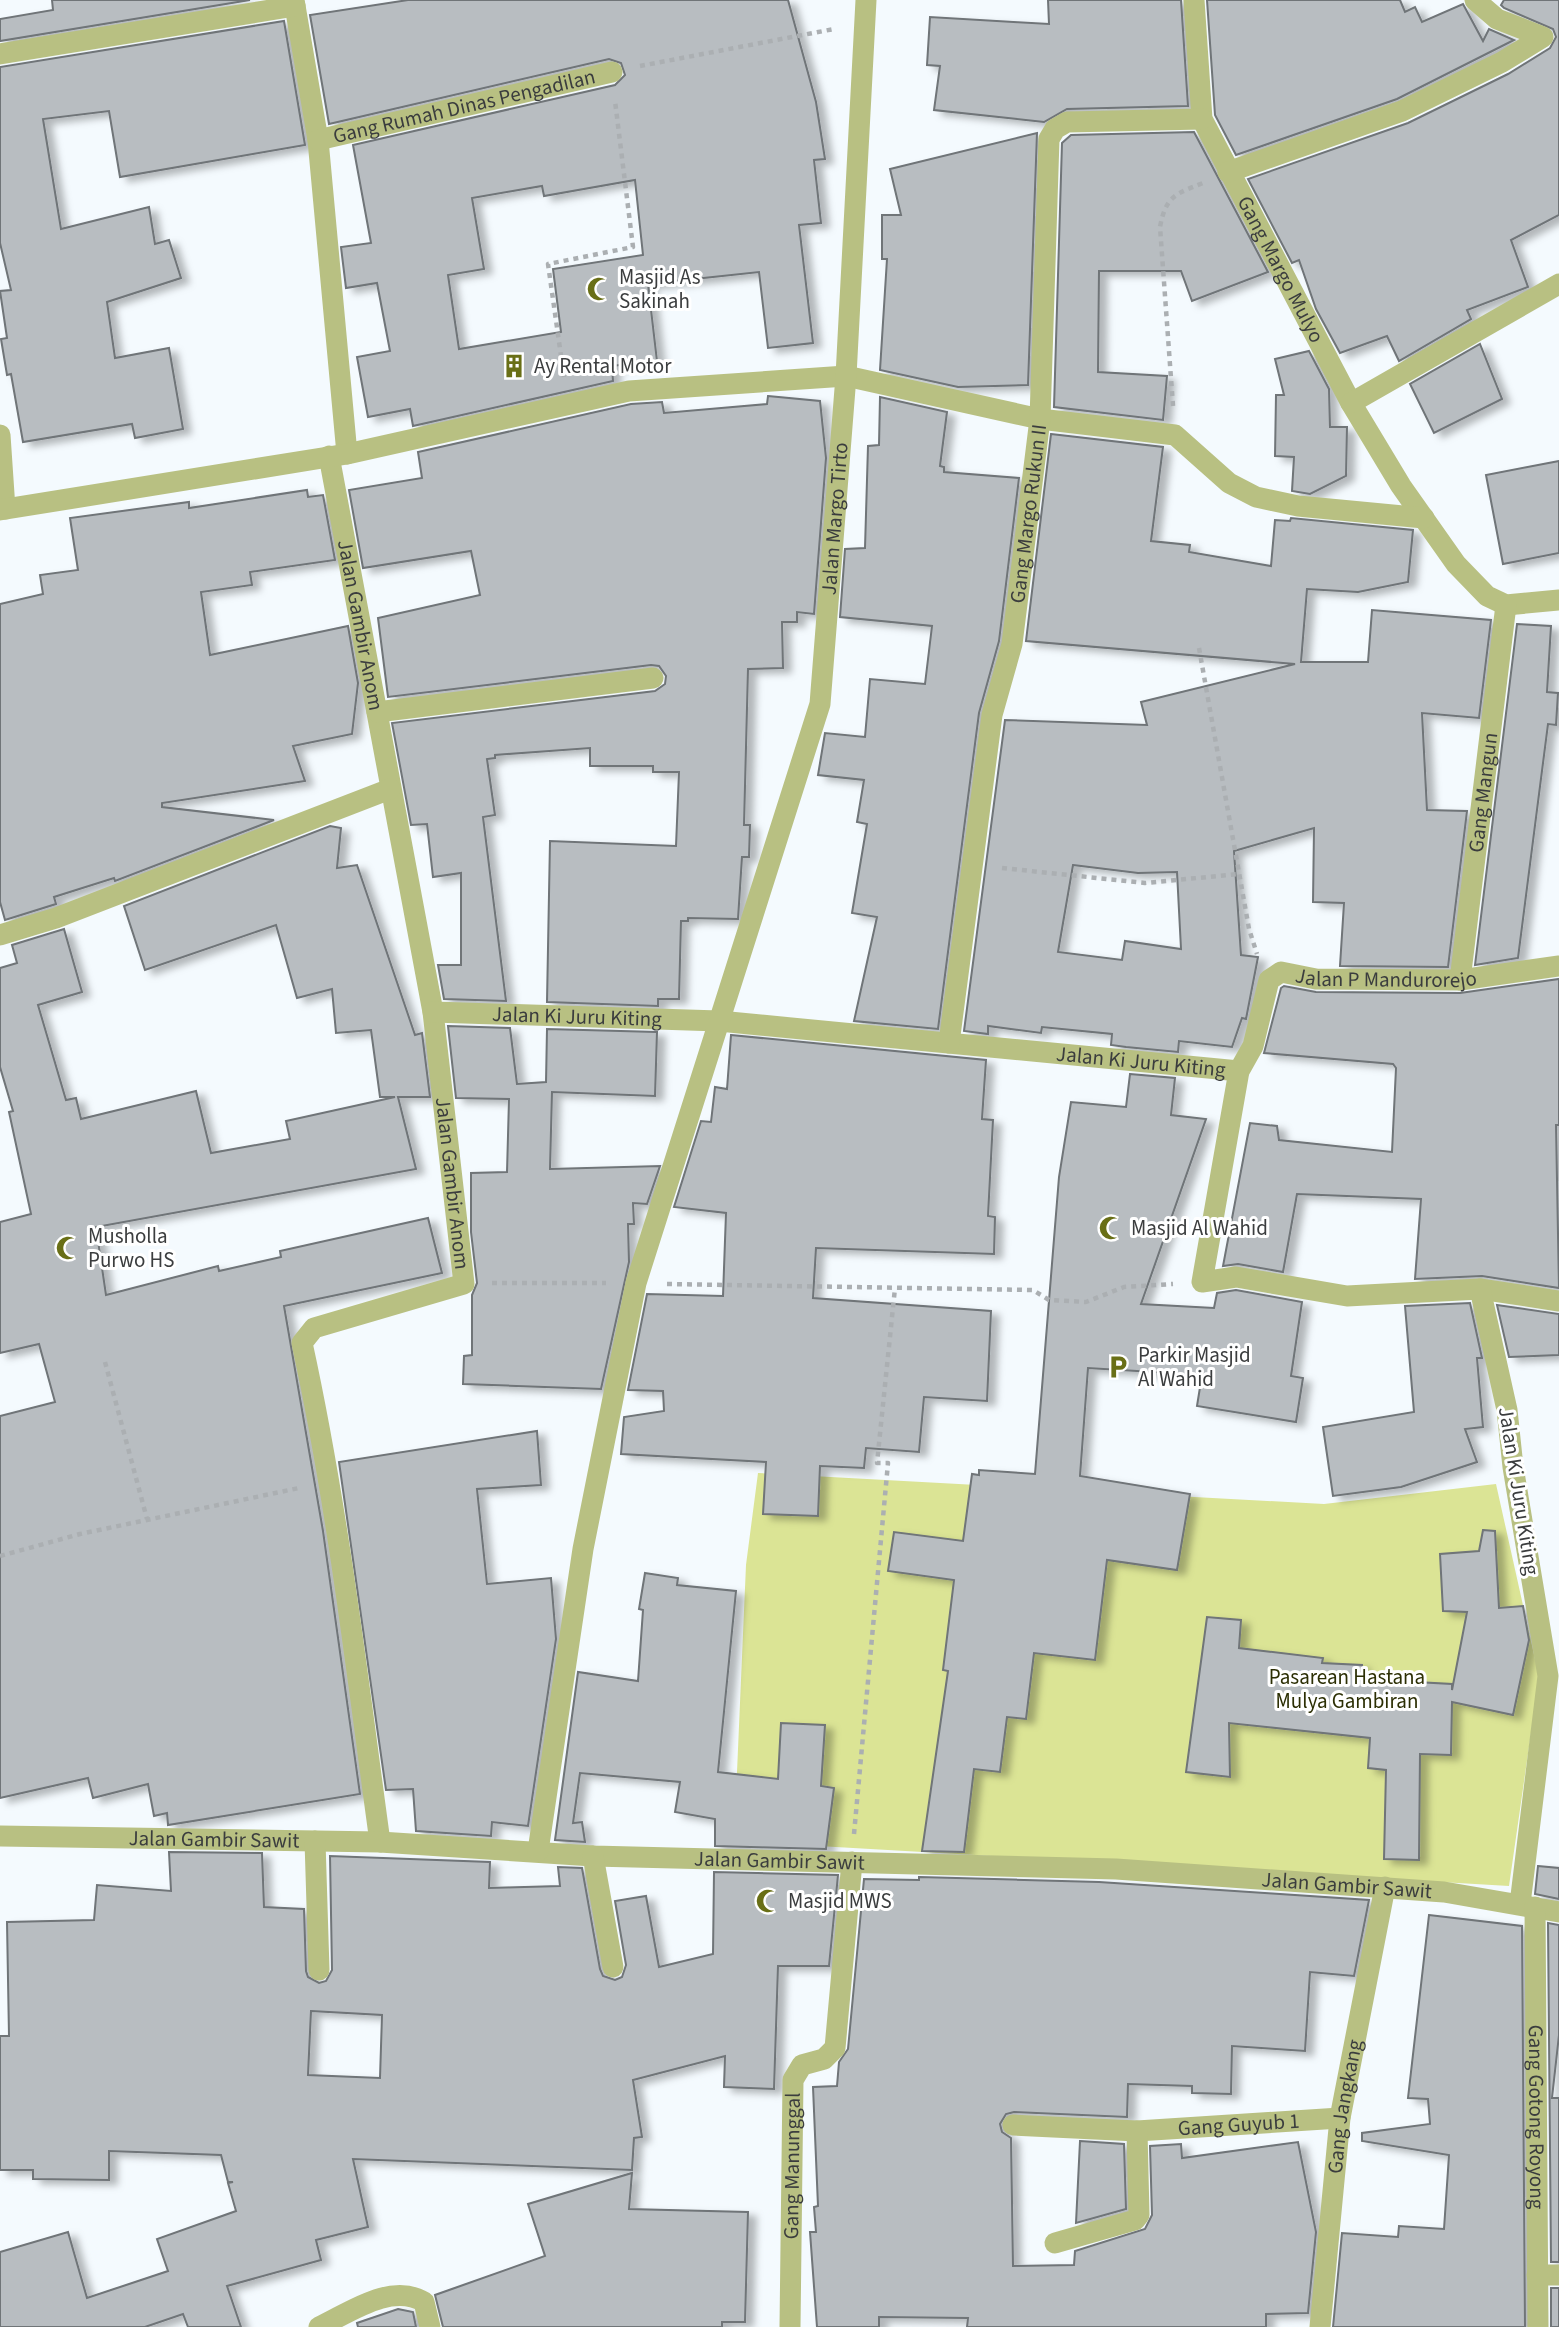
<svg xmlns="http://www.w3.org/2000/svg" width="1559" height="2327" font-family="'Source Sans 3',sans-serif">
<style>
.green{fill:#dbe495}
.building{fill:#b8bdc1;stroke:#6f7478;stroke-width:2;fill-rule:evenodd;filter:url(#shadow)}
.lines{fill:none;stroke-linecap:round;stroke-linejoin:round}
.path{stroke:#abafb2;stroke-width:4.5;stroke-dasharray:5 5;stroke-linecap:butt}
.minor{stroke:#b8c082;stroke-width:21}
.labels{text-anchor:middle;stroke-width:6;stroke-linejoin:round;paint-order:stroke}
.street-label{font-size:21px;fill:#3b3d3e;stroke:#fff}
.poi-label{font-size:21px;fill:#3b3d3e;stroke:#fff;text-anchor:start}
.park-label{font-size:21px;fill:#2c2f04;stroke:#fff}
</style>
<defs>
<filter id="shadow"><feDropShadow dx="8" dy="4.5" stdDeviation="3.5" flood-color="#0004"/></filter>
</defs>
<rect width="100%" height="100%" fill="#f4fafe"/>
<polygon class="green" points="758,1473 1324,1504 1496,1484 1539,1677 1509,1886 734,1841 746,1565"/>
<g class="building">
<polygon points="52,0 250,0 0,41 0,19 53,10"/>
<path d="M408,0H788L816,102L825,159L814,160L821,223L799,225L813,343L768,348L759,272L648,284L657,361L612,366L613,381L413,426L410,409L368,417L357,357L390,351L377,283L346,288L341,247L371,243L353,145L615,85L625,75L621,63L609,59L329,124L310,15ZM635,180L643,255L553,269L561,332L459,349L448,275L484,269L472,198L542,186L544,196Z"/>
<polygon points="1048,0 1181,0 1188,106 1067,109 1044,122 934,110 940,66 927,65 930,17 1049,24"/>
<polygon points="1207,0 1400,0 1405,12 1415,7 1422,22 1463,4 1483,41 1489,29 1514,40 1397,99 1236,155 1215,115"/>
<polygon points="1504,0 1559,0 1559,215 1511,240 1528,287 1467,310 1471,319 1399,361 1387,336 1340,353 1316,309 1299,260 1292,263 1248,179 1408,123 1508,74 1550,48 1556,37 1553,29 1504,8 1501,5"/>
<polygon points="284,21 305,145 120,177 109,111 43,119 61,229 149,207 155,244 169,240 181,278 107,302 115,358 169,348 183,429 135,438 132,424 23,442 11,374 7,375 1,339 7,338 0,291 11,290 0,243 0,67"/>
<polygon points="1194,132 1268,272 1192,301 1181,271 1099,271 1098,372 1167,376 1163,420 1054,407 1062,143 1071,135"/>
<polygon points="1037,133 1028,385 958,387 880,370 887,259 882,259 882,215 901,215 890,169"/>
<polygon points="1480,344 1502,399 1434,433 1410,384"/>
<polygon points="1309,351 1329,389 1330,427 1347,427 1346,476 1310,494 1292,491 1294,457 1275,456 1276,395 1284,395 1275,359"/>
<polygon points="768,396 820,401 826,458 814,614 797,612 797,622 782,622 783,668 748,669 744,825 750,825 749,857 742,857 738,919 688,918 688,921 681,921 679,999 658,999 658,1006 547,1002 550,841 676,846 679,772 653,772 653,766 590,766 590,748 495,755 495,758 487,759 495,815 483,817 506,1001 444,999 438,965 461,965 461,873 433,877 427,824 411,825 392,723 655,691 665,684 666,676 659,666 651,665 388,697 378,618 480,595 471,551 363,568 349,490 422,478 418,452 631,404 662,402 664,413 767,404"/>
<polygon points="880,397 947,412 940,466 944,467 944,472 1019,478 999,641 979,713 938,1029 854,1021 877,917 852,913 867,824 857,822 864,780 818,775 825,733 865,737 870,679 925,684 932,626 840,617 845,549 865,548 868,446 879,445"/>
<path d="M1051,434L1163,447L1151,541L1190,545L1189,552L1271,566L1275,520L1290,521L1291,518L1413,530L1408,582L1358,592L1307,589L1301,662H1368L1372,610L1491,620L1479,718L1422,713L1427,810L1467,811L1448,967L1340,966L1344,903L1313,902L1314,828L1234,851L1241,955L1258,957L1246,1019L1242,1018L1232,1047L1179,1041L1178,1052L1126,1047L1111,1045L1112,1034L1042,1027L1041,1033L988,1026V1034L964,1031L1005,720L1147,725L1141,702L1295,664L1026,641ZM1073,865L1138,873L1177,872L1181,949L1125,941L1122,960L1058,952Z"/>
<polygon points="1559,461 1559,553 1503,564 1486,475"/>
<polygon points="307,490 308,497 323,495 335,560 250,572 252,585 201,592 210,655 348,626 358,683 352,734 293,746 305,781 162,803 162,807 274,820 115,881 114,878 54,897 56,904 5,920 0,902 0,604 43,594 40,575 78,570 70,518 189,502 189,508"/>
<polygon points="1517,624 1551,626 1547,692 1558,693 1556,725 1548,724 1518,958 1475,965"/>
<polygon points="330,826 341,828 337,868 357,865 415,1035 422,1033 430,1097 398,1097 416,1169 96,1227 106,1295 218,1266 219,1271 281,1257 280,1251 428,1218 442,1273 284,1306 323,1531 360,1794 168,1825 167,1813 154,1816 148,1784 93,1798 88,1778 0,1798 0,1416 55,1402 39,1344 0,1353 0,1222 31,1214 9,1112 13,1111 0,1067 0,968 17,963 12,945 64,929 82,992 38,1005 66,1100 76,1098 81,1119 196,1091 211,1153 290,1139 286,1121 395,1097 380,1097 371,1030 336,1033 332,989 297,998 276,925 145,970 124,906"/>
<polygon points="1559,979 1559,1125 1556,1125 1559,1288 1482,1276 1415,1279 1421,1199 1297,1194 1283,1272 1238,1264 1223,1266 1250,1123 1277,1126 1279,1140 1392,1152 1396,1068 1393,1064 1264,1053 1281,988 1284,986 1316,992 1460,993"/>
<polygon points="448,1026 510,1028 517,1084 546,1082 547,1029 657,1032 655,1096 552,1092 550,1169 660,1166 647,1204 633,1203 634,1224 628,1224 629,1262 601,1389 463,1384 464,1356 472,1355 472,1295 477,1283 471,1232 471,1173 507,1172 509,1099 456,1098"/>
<polygon points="731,1035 986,1060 982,1119 993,1120 988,1216 995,1217 994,1254 816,1248 813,1298 991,1311 987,1401 924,1397 919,1452 866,1448 864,1468 820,1466 818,1516 763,1514 766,1462 621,1454 624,1417 664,1411 663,1391 628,1390 647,1294 723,1296 726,1213 674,1207 701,1121 711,1122 715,1087 727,1089"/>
<polygon points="1130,1074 1175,1078 1171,1115 1206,1119 1141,1304 1214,1308 1217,1293 1236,1290 1302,1302 1291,1376 1303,1378 1296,1422 1197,1406 1202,1375 1088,1368 1080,1476 1190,1494 1177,1570 1107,1560 1095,1660 1034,1653 1026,1719 1007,1717 1000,1772 974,1769 964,1852 922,1851 948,1671 943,1670 954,1580 888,1571 894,1532 963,1541 972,1474 979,1475 979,1470 1035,1474 1059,1177 1071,1102 1126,1107"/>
<polygon points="1470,1303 1482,1358 1477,1358 1483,1427 1465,1429 1477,1462 1401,1487 1333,1496 1323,1427 1414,1412 1405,1306"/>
<polygon points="1497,1305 1559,1314 1559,1355 1509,1357"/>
<polygon points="537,1431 541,1485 477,1489 487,1584 551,1578 556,1639 528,1826 492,1822 491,1836 416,1831 413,1789 386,1790 339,1462"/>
<polygon points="1483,1530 1495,1531 1499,1608 1523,1606 1529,1640 1513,1715 1452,1702 1451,1755 1420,1754 1419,1860 1384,1859 1386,1770 1368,1768 1370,1738 1229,1723 1230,1777 1186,1772 1207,1617 1241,1620 1239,1648 1323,1658 1322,1663 1362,1665 1361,1679 1452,1684 1452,1690 1467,1612 1443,1611 1440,1554 1479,1551"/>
<polygon points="645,1573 678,1578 677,1585 736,1591 718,1772 778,1779 781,1723 825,1725 821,1786 834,1788 826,1849 715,1846 715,1819 675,1812 680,1782 580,1773 573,1823 582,1822 585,1842 555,1840 578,1672 638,1681 643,1610 639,1609"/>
<path d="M169,1852L262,1853L264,1907L304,1909L306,1971L308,1977L319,1983L326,1981L332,1970L330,1856L490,1862L489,1888L560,1886L558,1867L582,1868L600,1969L603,1976L615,1980L622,1977L626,1965L615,1901L646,1896L659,1967L713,1954L714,1872L838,1875L829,1966H778L774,2089L724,2087L725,2056L633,2080L642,2137L634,2138L632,2170L353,2159L368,2227L316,2240L321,2260L227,2286L241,2327H188L183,2314L145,2327H0V2252L68,2232L87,2298L168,2271L157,2239L236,2211L228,2183L233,2182H228L221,2155L109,2151V2180L33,2179V2170H0V2036H9L7,1922L94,1920L97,1885L171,1891ZM311,2011L382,2015L380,2078L308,2075Z"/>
<polygon points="1538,1866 1559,1868 1559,1899 1535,1894"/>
<polygon points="919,1877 1099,1882 1369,1900 1354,1976 1310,1972 1305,2051 1232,2046 1231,2094 1192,2093 1192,2086 1128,2084 1127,2117 1014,2112 1006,2114 1000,2124 1002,2132 1011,2138 1013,2266 1074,2265 1075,2251 1145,2229 1152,2215 1150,2146 1181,2144 1182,2158 1298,2142 1316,2232 1308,2313 1266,2314 1266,2327 967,2327 968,2318 879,2317 879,2327 817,2327 810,2232 816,2232 814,2207 818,2206 813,2087 837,2086 839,2062 848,2049 864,1879 919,1880"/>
<polygon points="1429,1915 1522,1926 1525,2327 1333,2327 1342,2233 1398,2237 1399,2226 1444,2229 1449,2155 1362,2141 1362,2133 1430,2124 1428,2099 1408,2098"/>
<polygon points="1548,1923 1559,1925 1559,2035 1552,2098 1559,2098 1559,2262 1551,2262"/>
<polygon points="1080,2141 1124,2144 1126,2209 1076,2223"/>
<polygon points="632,2173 629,2209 748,2212 745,2322 722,2322 722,2327 443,2327 435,2295 545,2256 528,2204"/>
<rect x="1551" y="2288" width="8" height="39"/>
<polygon points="398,2309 413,2312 416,2327 358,2327 357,2323"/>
</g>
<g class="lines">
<g class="path">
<polyline points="640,66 834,29"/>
<polyline points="564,377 548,264 633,247 615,101"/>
<path d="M1173,406L1160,227C1166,196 1175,194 1203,183"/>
<polyline points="1199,648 1249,929 1257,954"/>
<polyline points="1002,868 1145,883 1239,874"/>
<polyline points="492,1283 606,1283"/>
<polyline points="667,1284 1033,1290 1049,1300 1086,1302 1124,1287 1173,1284"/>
<polyline points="105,1362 147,1519"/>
<polyline points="0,1556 80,1534 299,1488"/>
<polyline points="854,1834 888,1463 877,1463 895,1288"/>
</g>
<g class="minor">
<polyline points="294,0 318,140 347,454"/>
<path id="s1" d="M1194,0L1202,119L1351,403L1401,486L1456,564L1487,596L1506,605L1559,600"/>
<polyline points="0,54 295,6"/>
<path id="s2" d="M318,140L612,72"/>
<polyline points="1228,172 1402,111 1502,62 1543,37 1497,19 1475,0"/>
<polyline points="1351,403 1559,284"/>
<polyline points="0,435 5,509"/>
<path id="s3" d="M329,456L433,1012L464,1284L314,1328L302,1343C338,1507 357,1675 380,1842"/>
<polyline points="0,510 347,454 629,391 846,376 1040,419 1175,435 1229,483 1256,497 1298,506 1424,518"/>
<polyline points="377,712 653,678"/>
<polyline points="0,935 56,918 390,789"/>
<path id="s4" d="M1460,980L1506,605"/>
<path id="s5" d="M433,1012L719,1021L1239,1071"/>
<path id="s6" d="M949,1043L992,715L1012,644L1040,419L1049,139L1055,129L1067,122L1202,119"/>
<polyline points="1480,1289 1559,1301"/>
<path id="s7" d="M0,1836L380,1842L593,1856L1116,1869L1444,1892L1559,1912"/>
<polyline points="315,1841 319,1970"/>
<path id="s8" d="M538,1851L583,1549L636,1283L820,704L846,376L866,0"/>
<polyline points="593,1856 613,1967"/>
<path id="s9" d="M1520,1904L1548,1676L1513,1467L1507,1410L1480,1289L1347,1296L1236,1277L1202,1282L1239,1071L1253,1046L1269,980L1281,972L1316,979L1460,980L1559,966"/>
<path id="s10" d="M1535,1907L1538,2327"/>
<path id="s11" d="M1013,2125L1137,2131L1340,2118"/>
<polyline points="1055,2243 1135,2220 1139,2215 1137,2131"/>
<polyline points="1537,2275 1559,2275"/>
<path d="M319,2327C349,2313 391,2282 424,2302L430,2327"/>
<path id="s12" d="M790,2327L793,2080L802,2065L824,2059L835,2048L852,1862"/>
<path id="s13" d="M1320,2327L1340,2118L1385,1887"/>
</g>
</g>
<defs>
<g id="mosque-bare" transform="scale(1.89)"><path d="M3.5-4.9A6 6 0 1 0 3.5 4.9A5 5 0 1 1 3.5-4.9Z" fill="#696f16" stroke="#fff" stroke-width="2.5" paint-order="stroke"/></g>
<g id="building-bare" transform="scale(1.89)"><path d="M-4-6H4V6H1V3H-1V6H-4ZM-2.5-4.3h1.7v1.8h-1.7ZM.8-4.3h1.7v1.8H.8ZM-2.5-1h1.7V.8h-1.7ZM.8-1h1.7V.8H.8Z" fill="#696f16" stroke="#fff" stroke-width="2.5" paint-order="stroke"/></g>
<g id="parking-bare" transform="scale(1.89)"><path d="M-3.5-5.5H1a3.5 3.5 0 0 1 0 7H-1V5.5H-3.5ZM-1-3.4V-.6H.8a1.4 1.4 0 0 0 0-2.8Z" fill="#696f16" stroke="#fff" stroke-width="2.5" paint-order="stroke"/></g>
</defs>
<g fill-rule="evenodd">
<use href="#mosque-bare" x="599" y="289"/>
<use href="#building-bare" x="514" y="366"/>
<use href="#mosque-bare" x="1111" y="1228"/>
<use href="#mosque-bare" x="68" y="1248"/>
<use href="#parking-bare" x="1118" y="1367"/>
<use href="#mosque-bare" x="768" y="1901"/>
</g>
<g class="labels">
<g class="street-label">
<text dy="7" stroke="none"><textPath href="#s2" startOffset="150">Gang Rumah Dinas Pengadilan</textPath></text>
<text dy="7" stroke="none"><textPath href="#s1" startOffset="289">Gang Margo Mulyo</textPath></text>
<text dy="7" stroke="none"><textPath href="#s6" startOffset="536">Gang Margo Rukun II</textPath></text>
<text dy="7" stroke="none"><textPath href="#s8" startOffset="1370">Jalan Margo Tirto</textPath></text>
<text dy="7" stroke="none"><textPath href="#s3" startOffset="172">Jalan Gambir Anom</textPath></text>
<text dy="7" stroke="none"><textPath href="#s4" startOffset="189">Gang Mangun</textPath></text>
<text dy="7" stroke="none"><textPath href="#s9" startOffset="1334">Jalan P Mandurorejo</textPath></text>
<text dy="7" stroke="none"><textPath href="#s5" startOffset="144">Jalan Ki Juru Kiting</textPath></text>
<text dy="7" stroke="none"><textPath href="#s5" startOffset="710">Jalan Ki Juru Kiting</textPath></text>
<text dy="7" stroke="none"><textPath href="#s3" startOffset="738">Jalan Gambir Anom</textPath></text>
<text transform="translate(1519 1491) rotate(81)" y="7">Jalan Ki Juru Kiting</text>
<text dy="7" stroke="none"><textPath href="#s7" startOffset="214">Jalan Gambir Sawit</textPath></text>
<text dy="7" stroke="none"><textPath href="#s7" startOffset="780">Jalan Gambir Sawit</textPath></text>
<text dy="7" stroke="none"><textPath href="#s7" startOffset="1348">Jalan Gambir Sawit</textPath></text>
<text dy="7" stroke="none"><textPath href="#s13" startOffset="222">Gang Jangkang</textPath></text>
<text dy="7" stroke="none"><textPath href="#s10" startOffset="210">Gang Gotong Royong</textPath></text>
<text dy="7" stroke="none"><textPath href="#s11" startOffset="226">Gang Guyub 1</textPath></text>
<text dy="7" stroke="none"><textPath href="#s12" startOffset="161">Gang Manunggal</textPath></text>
</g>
<g class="poi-label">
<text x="619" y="284">Masjid As<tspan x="619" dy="24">Sakinah</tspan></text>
<text x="534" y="373">Ay Rental Motor</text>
<text x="1131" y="1235">Masjid Al Wahid</text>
<text x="88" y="1243">Musholla<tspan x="88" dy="24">Purwo HS</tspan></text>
<text x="1138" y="1362">Parkir Masjid<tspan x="1138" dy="24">Al Wahid</tspan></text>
<text x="788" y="1908">Masjid MWS</text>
</g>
<g class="park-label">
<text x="1347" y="1684">Pasarean Hastana<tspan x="1347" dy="24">Mulya Gambiran</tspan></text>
</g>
</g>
</svg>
